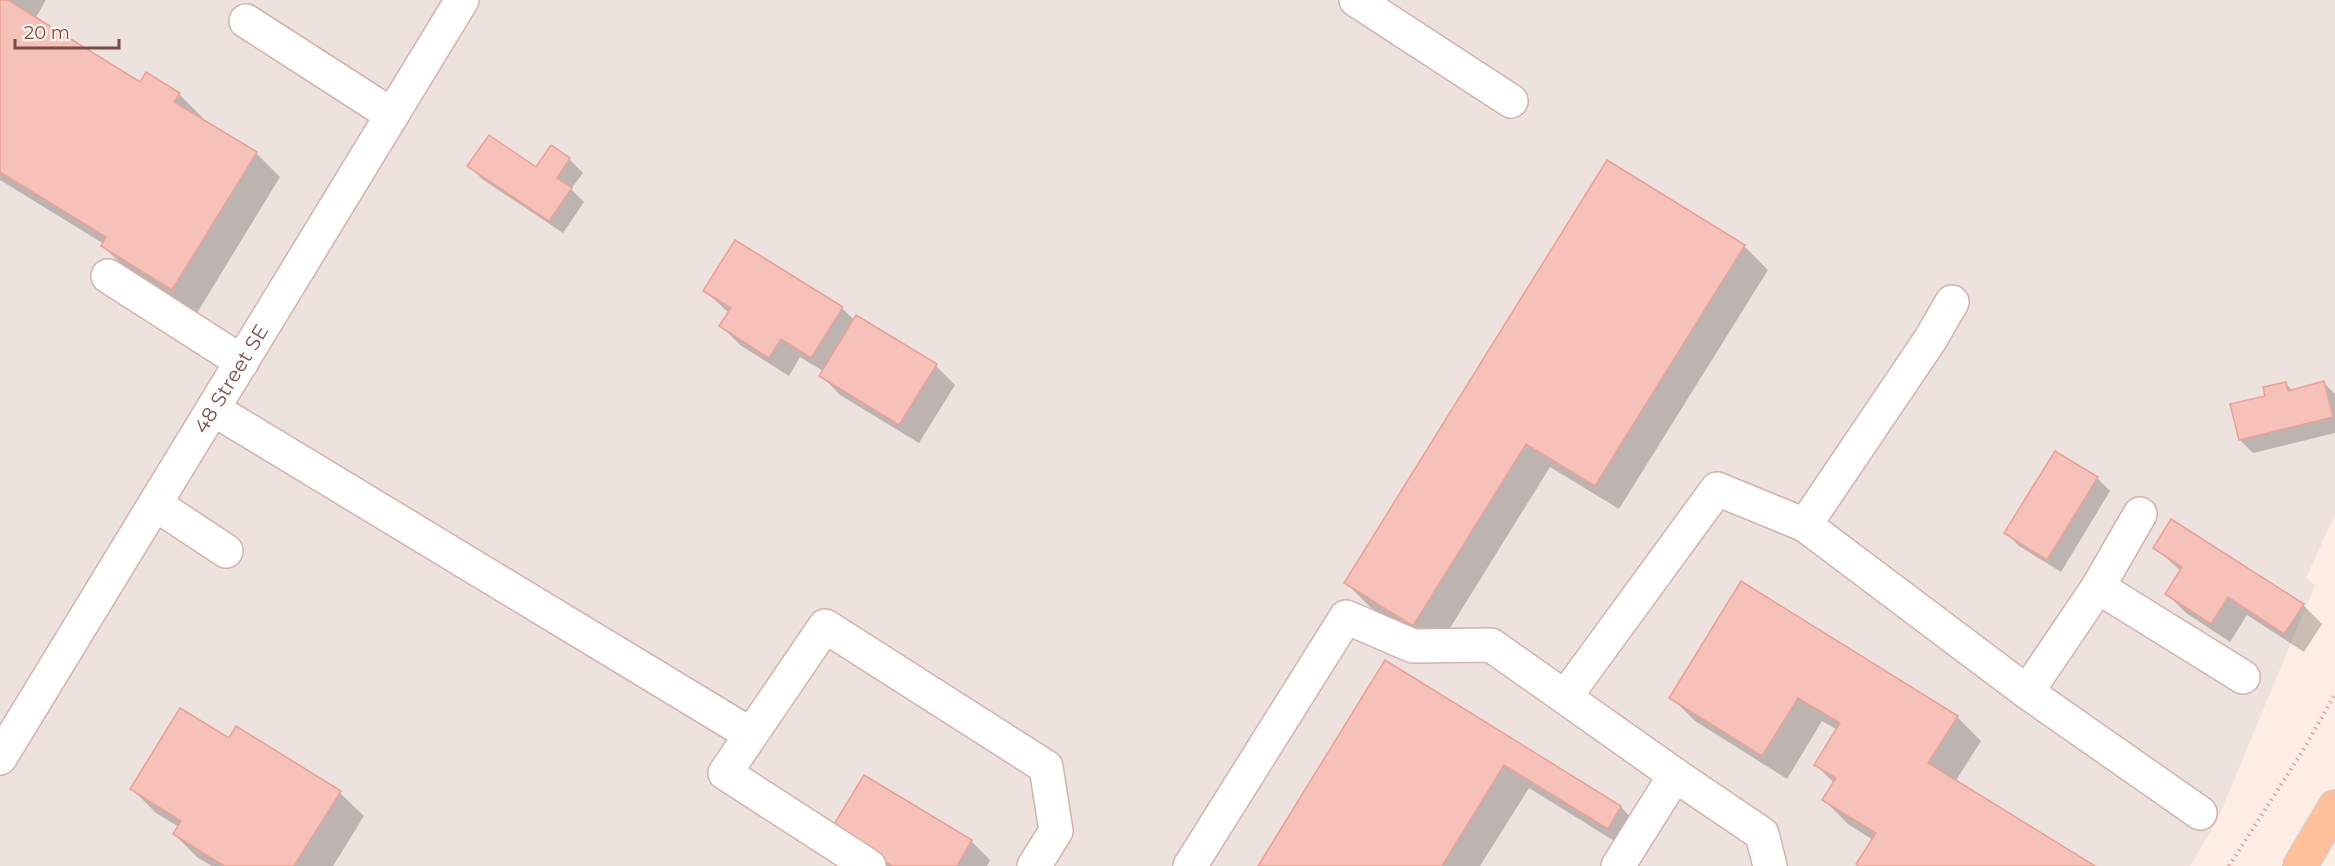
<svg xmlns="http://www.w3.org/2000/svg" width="2335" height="866" font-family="Montserrat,sans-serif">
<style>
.industrial{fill:#ede2de}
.shadow{fill:#0003}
.building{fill:#f6c1b9;stroke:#eaa198;stroke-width:1.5}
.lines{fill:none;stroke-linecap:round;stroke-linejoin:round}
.minor-casing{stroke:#d3b2ab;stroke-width:36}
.major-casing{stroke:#d9cdcb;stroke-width:36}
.path{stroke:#dba39c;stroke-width:4;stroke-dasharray:1.5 4.5;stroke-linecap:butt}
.minor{stroke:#fff;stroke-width:33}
.major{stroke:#ffbf9a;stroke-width:33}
.labels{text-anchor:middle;stroke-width:4.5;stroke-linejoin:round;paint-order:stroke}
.street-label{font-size:20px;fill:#794b47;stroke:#fff2ec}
</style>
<rect width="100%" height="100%" fill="#feede4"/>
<polygon class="industrial" points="0,0 2335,0 2335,514 2306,578 2315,585 2217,821 2190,866 0,866"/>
<g class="shadow">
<polygon points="0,0 46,0 35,19 140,84 179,94 203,118 201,120 256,153 280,177 197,313 127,270 103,246 104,244 0,180"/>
<polygon points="552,147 569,159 583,173 571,189 584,202 563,233 482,179 469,166 537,170"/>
<polygon points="1744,246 1768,270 1619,509 1550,467 1437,649 1370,607 1346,583"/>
<polygon points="705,291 842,308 855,321 857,317 936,366 955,385 919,443 840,395 821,375 823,371 800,357 789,376 740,345 721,326 729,313"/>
<polygon points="2285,383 2293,391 2324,383 2335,394 2335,433 2253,453 2240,440 2267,397"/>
<polygon points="2097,478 2110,491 2061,572 2019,546 2006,533"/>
<polygon points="2155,548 2303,605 2322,624 2304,652 2247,615 2230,642 2186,613 2167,594 2181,571"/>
<polygon points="1741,583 1957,717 1981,741 1955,782 2093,866 1860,866 1873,840 1848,824 1824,800 1834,783 1816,765 1838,730 1822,721 1787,779 1695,721 1671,697"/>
<polygon points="1386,662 1621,807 1644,831 1632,852 1529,788 1480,866 1260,866"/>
<polygon points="230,740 340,793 364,816 333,866 212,866 198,858 174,834 179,827 156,813 132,789"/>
<polygon points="865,777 971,841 990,860 987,866 882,866"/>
</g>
<g class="building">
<polygon points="0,0 8,0 140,82 146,72 180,93 174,102 257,152 172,290 101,246 106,237 0,172"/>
<polygon points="489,135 536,167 551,145 570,158 557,178 572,188 549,221 467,166"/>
<polygon points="1607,160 1745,245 1595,486 1526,444 1413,626 1344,583"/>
<polygon points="735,240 843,307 811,358 781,339 769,358 719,326 731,308 703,291"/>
<polygon points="856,315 937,364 899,425 819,376"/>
<polygon points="2324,381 2333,417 2239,440 2230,404 2265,396 2263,387 2286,382 2288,391"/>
<polygon points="2055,451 2098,477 2047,560 2004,533"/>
<polygon points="2171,519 2304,604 2284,634 2228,597 2211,624 2165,594 2182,567 2153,548"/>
<polygon points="1741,581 1958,716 1928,763 2095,866 1859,866 1856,864 1876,833 1822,800 1836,778 1814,765 1840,723 1798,698 1762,756 1669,698"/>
<polygon points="1385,660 1621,806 1608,829 1504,765 1442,866 1258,866"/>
<polygon points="180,708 229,738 236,726 341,791 294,866 224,866 173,834 181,821 130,789"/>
<polygon points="864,775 972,840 957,866 892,866 831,829"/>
</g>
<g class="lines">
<g class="minor-casing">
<g id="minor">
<polyline points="1356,0 1511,101"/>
<polyline points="246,21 392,115"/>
<polyline points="108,276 242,362"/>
<polyline points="213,409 750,734"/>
<polyline points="155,504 226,551"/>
<polyline points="1805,525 1930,340 1952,302"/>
<polyline points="2098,587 2140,514"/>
<polyline points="2027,692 2098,587 2243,677"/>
<polyline points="1565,697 1717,489 1805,525 2027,692 2200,813"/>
<path id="s1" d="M0,758L462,0"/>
<polyline points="1675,775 1762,834 1770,866"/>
<polyline points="869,866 725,773 825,626 1046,767 1056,831 1034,866"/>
<polyline points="1190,866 1346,617 1413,646 1491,645 1675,775 1618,866"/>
</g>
</g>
<g class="major-casing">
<polyline id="major" points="2300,866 2335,807"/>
</g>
<polyline class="path" points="2229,866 2302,752 2335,694"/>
<use href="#minor" class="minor"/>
<use href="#major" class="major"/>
</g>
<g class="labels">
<g class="street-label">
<text dy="7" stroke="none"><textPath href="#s1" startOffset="444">48 Street SE</textPath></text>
</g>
</g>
<path d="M15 39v9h104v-9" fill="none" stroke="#794b47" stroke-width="3"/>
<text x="24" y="39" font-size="18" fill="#794b47" stroke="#fff2ec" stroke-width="4.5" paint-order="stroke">20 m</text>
</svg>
